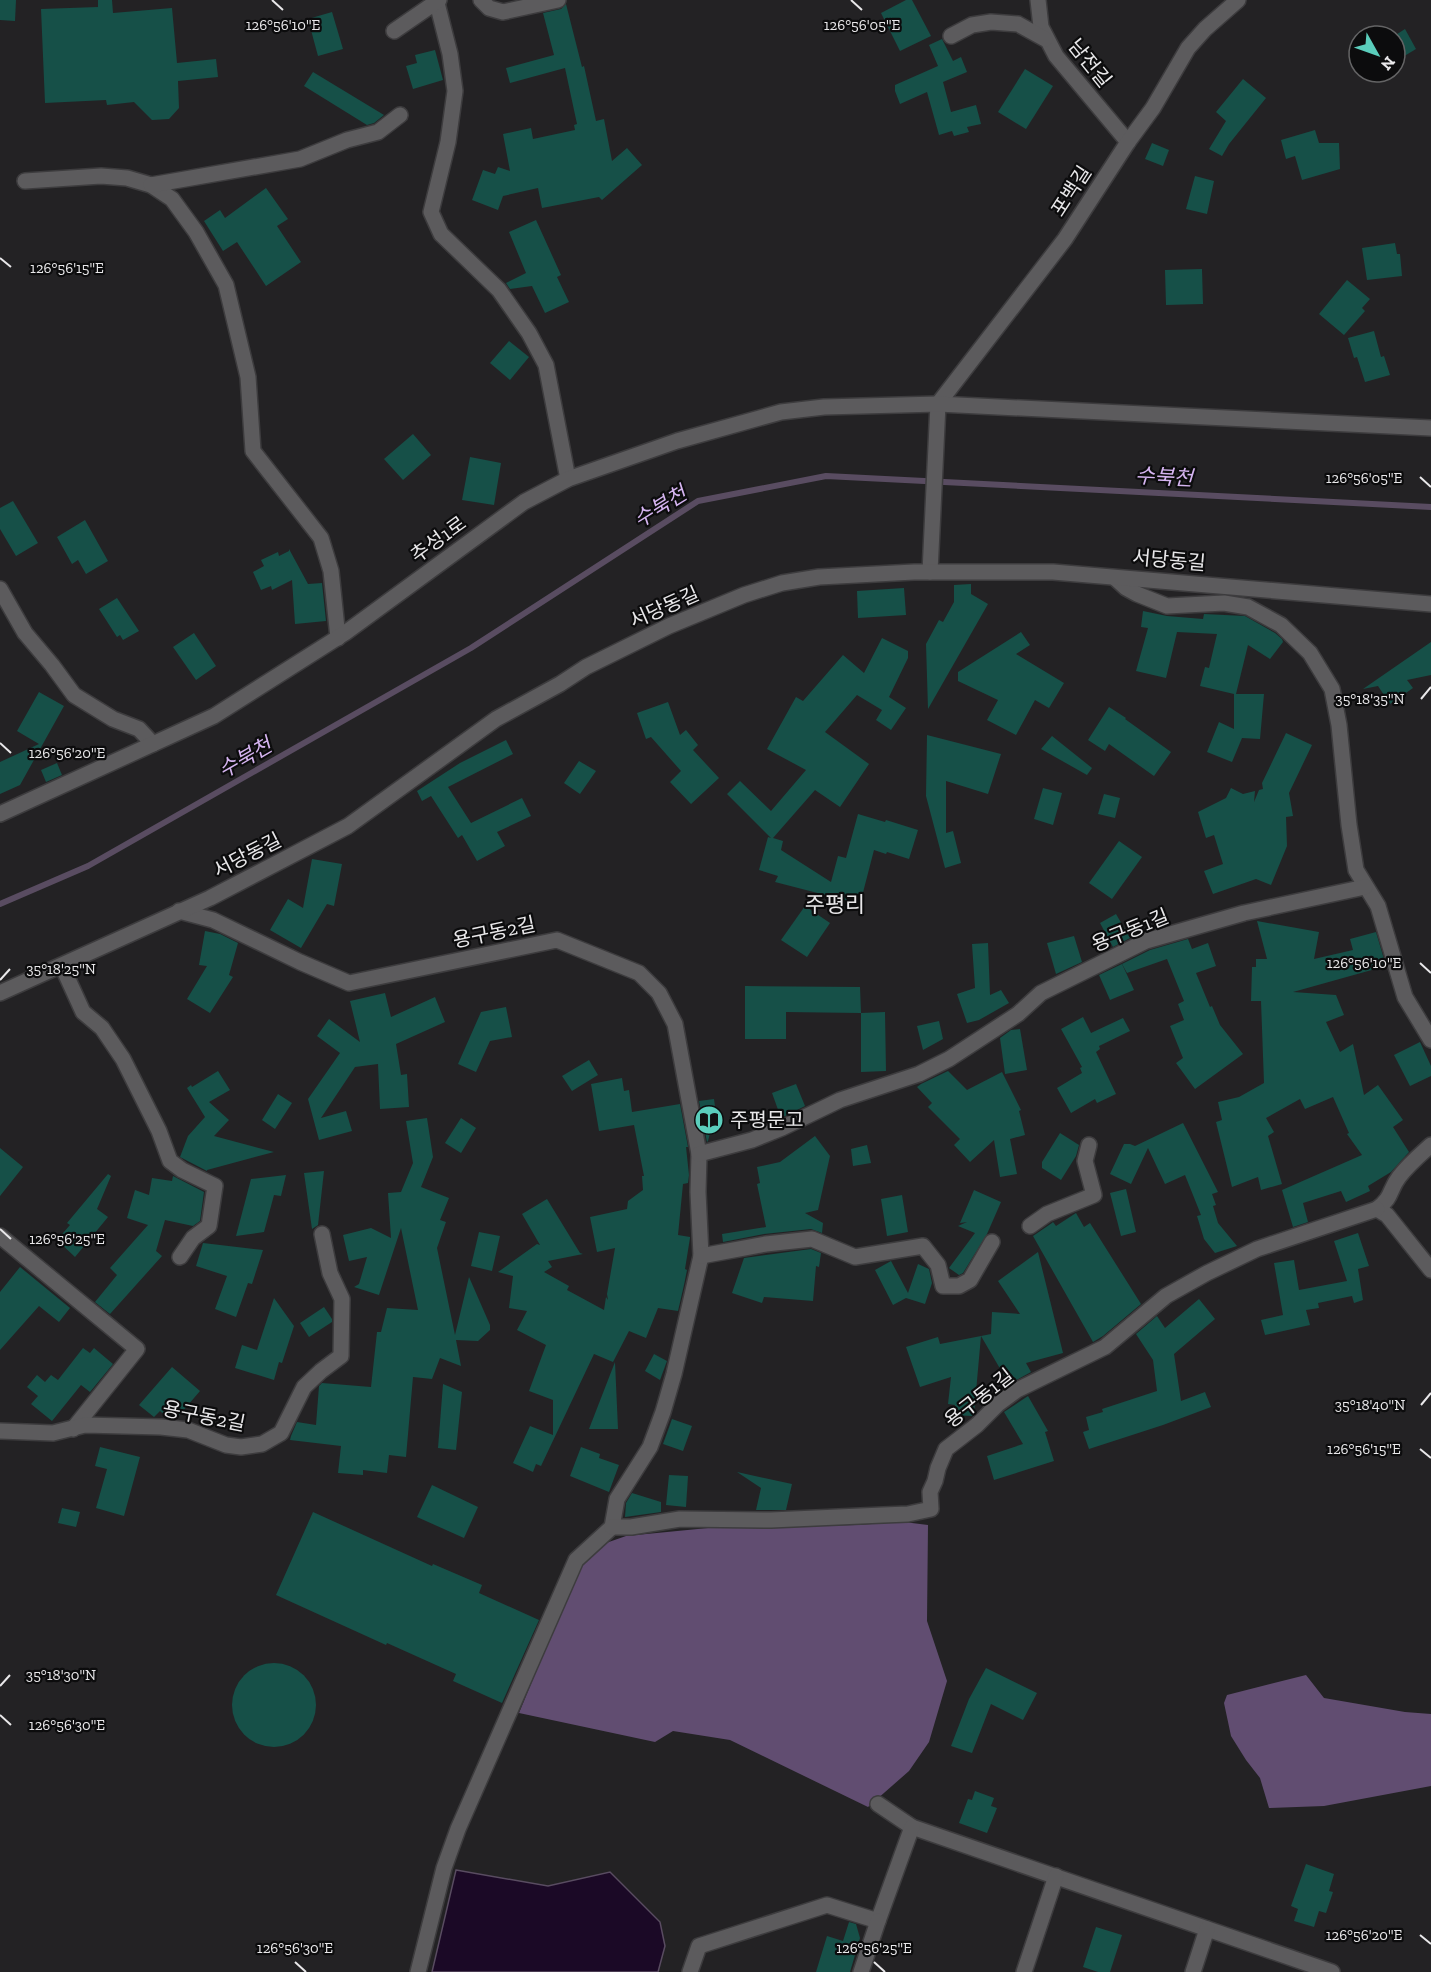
<svg xmlns="http://www.w3.org/2000/svg" width="1431" height="1972" font-family="'Zilla Slab','Noto Sans KR',serif">
<style>
.forest{fill:#614d71}
.water{fill:#1b0926;stroke:#594c61;stroke-width:1.5}
.lines{fill:none;stroke-linecap:round;stroke-linejoin:round}
.stream{stroke:#594c61;stroke-width:6}
.building{fill:#165048}
.street-casing{stroke:#3d3c3e;stroke-width:18}
.street{stroke:#5c5b5d;stroke-width:15}
.ticks{fill:none;stroke:#e9e8ea;stroke-width:2}
.labels{text-anchor:middle;stroke-width:4.5;stroke-linejoin:round;paint-order:stroke}
.street-label{font-size:20px;fill:#e9e8ea;stroke:#0c0c0d}
.poi-label{font-size:20px;fill:#e9e8ea;stroke:#0c0c0d;text-anchor:start}
.water-label{font-size:21px;font-style:italic;fill:#d5b4f0;stroke:#0c0c0d}
.quarter-label{font-size:22px;fill:#e9e8ea;stroke:#0c0c0d}
.ticks-label{font-size:15px;text-anchor:middle;fill:#e9e8ea;stroke:#0c0c0d;stroke-width:4.5;stroke-linejoin:round;paint-order:stroke}
</style>
<rect width="100%" height="100%" fill="#232224"/>
<g class="forest">
<polygon points="904,1522 928,1525 927,1621 947,1681 929,1742 909,1771 868,1807 730,1740 673,1731 655,1742 519,1713 586,1550 626,1536 708,1528 855,1525"/>
<polygon points="1306,1675 1324,1698 1405,1712 1431,1714 1431,1786 1324,1806 1269,1808 1260,1778 1246,1760 1231,1736 1224,1703 1227,1695"/>
</g>
<polygon class="water" points="456,1870 548,1886 610,1872 660,1922 665,1946 658,1972 432,1972"/>
<g class="lines">
<polyline class="stream" points="0,904 88,866 471,648 698,501 826,476 1431,507"/>
</g>
<g class="building">
<polygon points="0,0 16,0 15,21 0,20"/>
<polygon points="98,0 112,0 113,13 172,8 177,63 216,59 218,77 178,81 179,108 169,119 152,120 134,102 107,105 106,100 45,103 41,9 98,7"/>
<polygon points="906,0 912,0 931,36 900,51 881,13"/>
<polygon points="566,4 582,67 584,66 596,121 604,119 612,161 627,148 642,165 602,200 599,197 542,208 538,188 503,196 498,210 472,200 483,170 495,174 498,167 510,171 503,134 531,128 533,139 575,130 574,125 577,124 565,68 510,83 506,68 554,55 543,13 561,9"/>
<polygon points="332,12 343,49 318,56 308,19"/>
<polygon points="1405,29 1416,49 1401,58 1395,47 1394,36"/>
<polygon points="942,39 953,61 961,57 967,72 943,82 951,112 976,105 981,124 967,127 969,132 954,136 952,131 939,135 927,92 900,104 895,91 895,85 938,66 929,45"/>
<polygon points="435,50 443,80 413,89 406,66 417,63 415,55"/>
<polygon points="1025,69 1053,86 1026,129 998,112"/>
<polygon points="313,72 384,115 374,123 367,125 304,86"/>
<polygon points="1243,79 1266,98 1229,144 1222,156 1209,149 1226,121 1216,112"/>
<polygon points="1315,130 1319,143 1339,143 1340,169 1302,180 1295,156 1286,159 1281,140"/>
<polygon points="1152,143 1169,150 1163,166 1145,159"/>
<polygon points="1195,176 1214,181 1207,214 1186,209"/>
<polygon points="266,188 288,219 277,226 301,262 266,286 237,242 223,251 204,221 220,210 225,218"/>
<polygon points="536,220 561,275 557,277 569,302 545,313 532,286 510,289 506,283 526,273 509,232"/>
<polygon points="1395,243 1397,254 1400,254 1402,276 1367,280 1362,248"/>
<polygon points="1202,269 1203,304 1166,305 1165,270"/>
<polygon points="1347,280 1370,299 1362,308 1365,311 1344,335 1319,314"/>
<polygon points="1374,331 1381,357 1384,356 1390,375 1365,382 1357,357 1354,358 1348,338"/>
<polygon points="509,341 529,357 510,380 490,363"/>
<polygon points="413,434 431,455 403,480 384,459"/>
<polygon points="470,457 501,463 494,505 462,500"/>
<polygon points="13,501 38,543 16,556 0,529 0,508"/>
<polygon points="85,520 108,561 86,574 78,560 72,564 57,537"/>
<polygon points="289,549 308,584 322,583 326,621 295,624 292,580 272,590 271,586 261,590 253,572 264,566 261,560 278,552 279,556 289,551"/>
<polygon points="971,584 971,594 988,604 928,709 926,644 939,620 943,622 954,602 954,585"/>
<polygon points="904,588 906,615 858,618 857,591"/>
<polygon points="117,598 139,631 123,640 120,635 117,637 99,609"/>
<polygon points="1143,611 1167,616 1203,619 1204,614 1245,616 1275,633 1282,639 1283,642 1270,659 1248,645 1236,694 1264,694 1260,739 1242,738 1232,762 1207,752 1219,722 1234,729 1234,694 1200,686 1205,667 1209,668 1217,634 1177,632 1166,678 1136,671 1148,628 1141,627"/>
<polygon points="1021,632 1030,645 1016,654 1064,683 1049,708 1035,700 1016,735 987,720 998,700 958,681 958,672"/>
<polygon points="194,633 216,666 196,680 173,647"/>
<polygon points="882,638 908,651 908,658 889,697 906,708 891,730 876,720 882,710 857,695 825,732 869,764 840,807 815,790 773,838 783,841 781,850 831,882 838,856 846,858 858,814 885,822 886,820 918,830 909,859 887,852 886,854 874,850 860,904 775,882 778,876 759,870 768,837 771,838 727,794 740,781 771,811 806,770 767,749 796,697 803,701 843,655 864,673"/>
<polygon points="1431,642 1431,675 1407,680 1413,688 1390,704 1378,686 1363,689"/>
<polygon points="39,692 64,706 20,785 0,794 0,762 39,744 17,731"/>
<polygon points="668,702 680,735 686,730 698,745 693,750 719,778 691,804 670,782 681,771 651,737 646,739 637,713"/>
<polygon points="1109,707 1126,718 1125,719 1171,752 1154,776 1109,744 1105,751 1088,740"/>
<polygon points="1286,733 1312,745 1289,793 1293,816 1286,817 1287,846 1271,885 1256,879 1213,894 1204,871 1223,864 1214,835 1206,838 1198,812 1226,798 1231,788 1243,794 1255,791 1254,802 1259,790 1263,789 1262,783"/>
<polygon points="927,735 1001,754 988,794 946,781 946,833 953,831 961,863 945,868 926,796"/>
<polygon points="1052,736 1092,768 1087,775 1041,749"/>
<polygon points="506,740 513,754 448,787 471,823 522,798 531,816 497,832 505,846 477,861 462,835 458,838 431,796 422,801 417,791 460,763"/>
<polygon points="579,761 596,771 580,794 564,783"/>
<polygon points="57,763 62,775 46,782 41,770"/>
<polygon points="1043,788 1062,793 1053,825 1034,819"/>
<polygon points="1104,794 1120,798 1115,818 1098,814"/>
<polygon points="1119,841 1142,857 1112,899 1089,883"/>
<polygon points="312,859 342,864 334,906 327,904 301,948 270,930 288,899 303,908"/>
<polygon points="805,906 830,923 807,957 781,940"/>
<polygon points="1116,914 1130,938 1113,947 1100,923"/>
<polygon points="1257,921 1319,932 1314,959 1353,950 1350,939 1376,932 1386,966 1293,992 1336,995 1344,1015 1326,1022 1340,1052 1353,1044 1364,1095 1378,1085 1403,1120 1393,1127 1409,1152 1391,1172 1368,1186 1370,1191 1346,1202 1341,1191 1303,1203 1308,1222 1293,1227 1282,1190 1362,1155 1347,1134 1349,1133 1333,1097 1305,1109 1300,1099 1266,1118 1274,1132 1268,1136 1282,1184 1261,1190 1258,1177 1232,1187 1216,1122 1222,1120 1218,1102 1239,1097 1264,1083 1261,1001 1251,1001 1252,967 1256,967 1256,959 1267,959"/>
<polygon points="205,931 220,934 238,943 229,975 233,977 210,1013 187,999 207,966 199,965"/>
<polygon points="1074,936 1082,962 1056,974 1047,943"/>
<polygon points="1188,939 1192,949 1208,943 1216,966 1196,973 1210,1007 1212,1006 1220,1025 1243,1054 1195,1089 1176,1063 1183,1058 1170,1026 1184,1020 1178,1004 1184,1001 1167,959 1127,973 1122,964 1150,950"/>
<polygon points="988,943 990,995 1001,990 1009,1003 979,1020 967,1023 957,994 975,988 972,944"/>
<polygon points="1122,964 1134,990 1110,1000 1099,975"/>
<polygon points="745,986 860,987 861,1013 885,1012 886,1071 861,1072 861,1013 786,1012 786,1039 745,1039"/>
<polygon points="385,993 391,1017 435,997 445,1022 396,1044 401,1075 407,1074 409,1107 380,1109 378,1064 355,1067 321,1118 346,1111 352,1131 319,1140 308,1099 340,1053 317,1036 329,1019 360,1042 350,1001"/>
<polygon points="506,1007 512,1037 490,1041 476,1072 458,1064 481,1012"/>
<polygon points="1083,1017 1091,1033 1123,1018 1130,1031 1099,1046 1100,1049 1096,1052 1116,1094 1097,1103 1095,1099 1071,1113 1057,1088 1082,1073 1080,1068 1082,1067 1061,1029"/>
<polygon points="939,1021 943,1039 923,1050 917,1026"/>
<polygon points="1020,1029 1027,1070 1005,1074 1000,1038 1011,1030"/>
<polygon points="1420,1042 1431,1066 1431,1076 1410,1086 1394,1055"/>
<polygon points="589,1060 598,1075 572,1091 562,1076"/>
<polygon points="218,1071 230,1090 209,1102 229,1120 214,1136 274,1152 207,1170 207,1171 180,1157 188,1136 205,1117 187,1088 191,1085 192,1087"/>
<polygon points="948,1071 967,1090 1002,1072 1021,1110 1019,1111 1025,1135 1010,1139 1017,1174 1000,1177 994,1140 970,1162 954,1145 960,1139 928,1107 932,1103 917,1087 921,1084"/>
<polygon points="622,1078 624,1091 629,1090 632,1112 680,1104 688,1147 686,1147 689,1175 688,1183 683,1184 678,1235 690,1237 690,1238 685,1269 687,1270 684,1285 678,1311 658,1308 646,1338 629,1331 613,1362 594,1354 541,1466 536,1464 533,1472 513,1463 530,1426 553,1435 553,1400 529,1391 546,1345 517,1330 527,1311 509,1308 513,1276 498,1272 537,1244 540,1245 522,1214 547,1199 580,1253 583,1254 548,1261 552,1267 544,1272 569,1286 567,1290 604,1310 606,1297 608,1300 607,1294 615,1248 597,1252 590,1217 627,1209 628,1201 643,1190 642,1176 644,1176 634,1125 599,1131 591,1084"/>
<polygon points="796,1084 805,1106 781,1118 772,1093"/>
<polygon points="278,1094 292,1103 275,1129 262,1120"/>
<polygon points="714,1099 718,1129 711,1129 708,1141 707,1142 699,1101"/>
<polygon points="427,1118 433,1157 421,1187 449,1198 440,1220 446,1222 437,1248 455,1335 469,1277 490,1325 490,1330 478,1341 456,1340 461,1366 440,1358 432,1379 413,1377 406,1457 389,1455 387,1473 363,1470 363,1475 338,1473 341,1446 290,1440 291,1436 297,1422 316,1425 319,1386 322,1383 371,1387 377,1332 381,1332 387,1308 418,1310 401,1228 379,1295 354,1287 359,1284 367,1257 349,1261 343,1235 371,1228 391,1238 388,1193 401,1192 413,1163 406,1121"/>
<polygon points="461,1118 476,1128 461,1153 445,1143"/>
<polygon points="1183,1123 1218,1192 1212,1194 1216,1205 1213,1206 1218,1223 1237,1246 1215,1253 1204,1239 1197,1216 1201,1215 1185,1175 1165,1184 1148,1148 1131,1184 1110,1174 1124,1144 1130,1144 1135,1146"/>
<polygon points="1060,1133 1079,1145 1076,1156 1061,1180 1042,1168 1042,1162"/>
<polygon points="815,1136 830,1156 818,1210 805,1213 823,1223 822,1233 811,1229 764,1234 723,1242 722,1234 766,1227 757,1184 760,1183 757,1167 780,1162"/>
<polygon points="867,1145 871,1163 853,1166 851,1149"/>
<polygon points="0,1148 23,1167 0,1196"/>
<polygon points="324,1171 318,1225 312,1229 304,1173"/>
<polygon points="108,1174 111,1176 97,1209 108,1217 75,1257 57,1240 70,1225 67,1223"/>
<polygon points="286,1175 281,1196 274,1195 264,1232 236,1236 251,1179"/>
<polygon points="173,1176 204,1192 200,1221 193,1226 165,1220 156,1251 162,1256 110,1314 95,1302 117,1275 110,1268 148,1225 127,1218 135,1190 149,1195 152,1178 172,1181"/>
<polygon points="1126,1189 1136,1232 1121,1236 1110,1193"/>
<polygon points="974,1190 1001,1202 987,1234 963,1273 959,1275 949,1268 975,1233 958,1226 967,1222 960,1223"/>
<polygon points="902,1195 908,1232 887,1236 881,1199"/>
<polygon points="1076,1213 1084,1227 1090,1223 1141,1304 1103,1336 1093,1342 1033,1236 1052,1223 1053,1222 1056,1226"/>
<polygon points="479,1232 500,1236 492,1271 471,1266"/>
<polygon points="1358,1233 1369,1266 1358,1269 1363,1300 1354,1303 1352,1296 1318,1303 1319,1308 1306,1310 1310,1325 1265,1335 1261,1320 1283,1315 1274,1263 1294,1260 1299,1290 1347,1281 1334,1241"/>
<polygon points="203,1243 263,1250 252,1284 248,1283 236,1317 215,1309 227,1276 196,1266"/>
<polygon points="811,1249 821,1253 819,1267 816,1266 813,1301 764,1297 762,1303 732,1293 744,1258"/>
<polygon points="1038,1252 1063,1353 1026,1363 1031,1372 1009,1384 981,1336 991,1334 992,1312 1020,1314 998,1281"/>
<polygon points="891,1261 908,1293 918,1264 929,1269 932,1283 925,1304 906,1298 893,1305 875,1270"/>
<polygon points="20,1267 70,1308 59,1322 39,1306 0,1350 0,1292"/>
<polygon points="274,1298 294,1326 282,1363 279,1362 274,1380 235,1368 242,1345 257,1350"/>
<polygon points="1199,1299 1215,1319 1174,1354 1181,1401 1205,1392 1211,1407 1163,1425 1089,1449 1083,1432 1089,1430 1086,1417 1103,1412 1102,1409 1157,1391 1153,1360 1136,1334 1157,1316 1165,1328"/>
<polygon points="324,1307 332,1319 332,1322 309,1337 300,1323"/>
<polygon points="981,1336 974,1414 972,1416 954,1415 955,1405 948,1404 951,1377 920,1387 906,1347 938,1337 940,1344"/>
<polygon points="83,1348 90,1353 94,1348 113,1364 90,1392 81,1385 52,1421 31,1404 38,1396 27,1387 37,1375 45,1382 51,1375 58,1380"/>
<polygon points="654,1354 667,1361 660,1380 645,1371"/>
<polygon points="615,1362 618,1429 589,1429"/>
<polygon points="172,1367 200,1391 176,1419 168,1418 160,1411 154,1417 139,1405"/>
<polygon points="443,1384 462,1392 456,1450 438,1448"/>
<polygon points="1028,1396 1048,1431 1045,1432 1054,1461 994,1480 987,1456 1023,1444 1004,1412"/>
<polygon points="672,1419 692,1426 683,1451 663,1444"/>
<polygon points="100,1447 140,1457 124,1516 96,1508 107,1469 95,1466"/>
<polygon points="581,1447 600,1454 599,1458 619,1465 609,1492 570,1476"/>
<polygon points="737,1472 792,1484 786,1510 756,1510 761,1488"/>
<polygon points="669,1475 688,1476 686,1507 666,1505"/>
<polygon points="432,1485 478,1507 464,1538 417,1517"/>
<polygon points="632,1493 661,1502 661,1512 625,1517 626,1503"/>
<polygon points="62,1508 80,1512 76,1527 58,1523"/>
<polygon points="313,1512 432,1566 433,1564 482,1585 479,1593 539,1620 502,1703 453,1681 456,1674 387,1643 386,1645 276,1595"/>
<circle cx="274" cy="1705" r="42"/>
<polygon points="986,1668 1037,1693 1023,1720 991,1704 972,1753 951,1746 969,1699"/>
<polygon points="975,1791 994,1798 991,1806 997,1808 987,1833 959,1823 968,1799 972,1800"/>
<polygon points="1306,1864 1334,1874 1329,1891 1333,1892 1326,1913 1319,1911 1314,1927 1294,1921 1298,1909 1291,1906"/>
<polygon points="849,1922 856,1924 860,1938 850,1972 816,1972 827,1936 843,1941"/>
<polygon points="1096,1927 1122,1935 1110,1972 1098,1972 1083,1967"/>
</g>
<g class="lines">
<g class="street-casing">
<g id="street">
<polyline points="481,0 489,8 503,12 558,0"/>
<polyline points="1038,0 1041,27 1056,56 1128,142"/>
<polyline points="437,3 450,54 455,91 448,142 431,212 441,234 499,290 529,333 546,365 568,479"/>
<polyline points="394,31 439,0"/>
<polyline points="951,36 972,25 991,22 1018,24 1045,39"/>
<polyline points="25,181 101,176 127,178 151,185 172,199 196,232 226,285 248,377 253,451 321,538 331,571 338,638"/>
<polyline points="151,185 300,159 347,140 378,132 400,115"/>
<polyline points="930,572 938,404 1065,239 1128,142 1153,108 1188,48 1205,29 1238,0"/>
<polyline points="1115,578 1126,588 1137,594 1167,606 1224,603 1248,607 1281,625 1310,653 1332,689 1339,725 1349,825 1356,870 1378,906 1405,997 1431,1040"/>
<polyline points="0,589 25,633 52,665 74,695 113,719 139,729 153,744"/>
<polyline points="0,814 214,716 345,633 524,502 568,479 677,441 781,412 824,407 938,404 1431,428"/>
<polyline points="179,911 213,920 300,962 349,983 557,940 639,973 659,993 675,1024 699,1154 698,1192 701,1256 674,1374 663,1412 650,1447 617,1499 612,1527 576,1560 458,1829 444,1868 418,1972"/>
<polyline points="62,966 83,1012 102,1028 123,1059 159,1131 170,1161 182,1170 215,1186 209,1226 193,1238 180,1257"/>
<polyline points="0,993 210,898 348,826 496,719 560,684 586,667 669,626 744,595 782,583 819,577 914,572 1053,572 1431,604"/>
<path d="M1431,1145C1420,1155 1409,1164 1399,1177C1389,1190 1393,1197 1377,1209L1387,1215L1431,1270"/>
<polyline points="699,1154 752,1140 782,1128 840,1100 919,1074 949,1059 1018,1014 1041,993 1146,941 1244,913 1365,887"/>
<polyline points="1030,1226 1047,1214 1094,1195 1085,1161 1089,1145"/>
<polyline points="0,1236 137,1349 73,1429"/>
<polyline points="701,1256 766,1244 812,1239 855,1257 923,1246 938,1265 943,1286 959,1286 970,1280 992,1242"/>
<polyline points="0,1431 53,1433 85,1425 161,1427 188,1430 226,1445 241,1447 262,1444 281,1433 304,1387 321,1371 341,1356 342,1299 330,1273 322,1234"/>
<polyline points="612,1527 631,1527 680,1519 771,1520 883,1515 908,1514 931,1509 930,1492 935,1481 938,1468 946,1449 977,1425 998,1404 1017,1390 1105,1347 1166,1296 1207,1273 1257,1249 1377,1209"/>
<polyline points="878,1804 912,1827 1332,1972"/>
<polyline points="690,1972 699,1946 827,1905 878,1921 912,1827"/>
<polyline points="861,1972 878,1921"/>
<polyline points="1024,1972 1056,1876"/>
<polyline points="1193,1972 1207,1929"/>
</g>
</g>
<use href="#street" class="street"/>
</g>
<path class="ticks" d="M272,0L283,10M851,0L862,10M0,258L11,267M1420,477L1431,487M1421,699L1431,687M0,743L11,753M1420,963L1431,973M0,980L10,969M0,1229L11,1239M1421,1405L1431,1393M1420,1449L1431,1458M0,1686L10,1675M0,1715L11,1725M1420,1935L1431,1944M295,1962L306,1972M874,1962L885,1972"/>
<defs>
<g id="library-disc" transform="scale(1.5)"><circle r="9.5" fill="#5bcebc" stroke="#0c0c0d"/><path d="M-6-4Q-3-5.5-.7-3.5V5Q-3 3-6 4ZM6-4Q3-5.5 .7-3.5V5Q3 3 6 4Z" fill="#111"/></g>
</defs>
<g fill-rule="evenodd">
<use href="#library-disc" x="709" y="1120"/>
</g>
<g class="labels">
<g class="street-label">
<text transform="translate(1090 63) rotate(51)" y="7">남전길</text>
<text transform="translate(1071 191) rotate(-57)" y="7">포백길</text>
<text transform="translate(438 539) rotate(-36)" y="7">추성1로</text>
<text transform="translate(1169 560) rotate(5)" y="7">서당동길</text>
<text transform="translate(664 607) rotate(-24)" y="7">서당동길</text>
<text transform="translate(247 855) rotate(-27)" y="7">서당동길</text>
<text transform="translate(1130 930) rotate(-22)" y="7">용구동1길</text>
<text transform="translate(494 932) rotate(-12)" y="7">용구동2길</text>
<text transform="translate(979 1398) rotate(-38)" y="7">용구동1길</text>
<text transform="translate(204 1416) rotate(11)" y="7">용구동2길</text>
</g>
<g class="poi-label">
<text x="730" y="1127">주평문고</text>
</g>
<g class="water-label">
<text transform="translate(1164 477) rotate(3)" y="7">수북천</text>
<text transform="translate(660 507) rotate(-32)" y="7">수북천</text>
<text transform="translate(245 758) rotate(-30)" y="7">수북천</text>
</g>
<g class="quarter-label">
<text x="835" y="912">주평리</text>
</g>
</g>
<g class="ticks-label">
<text x="862" y="30">126°56'05"E</text>
<text x="283" y="30">126°56'10"E</text>
<text x="67" y="273">126°56'15"E</text>
<text x="1364" y="483">126°56'05"E</text>
<text x="1370" y="704">35°18'35"N</text>
<text x="67" y="758">126°56'20"E</text>
<text x="1364" y="968">126°56'10"E</text>
<text x="61" y="974">35°18'25"N</text>
<text x="67" y="1244">126°56'25"E</text>
<text x="1370" y="1410">35°18'40"N</text>
<text x="1364" y="1454">126°56'15"E</text>
<text x="61" y="1680">35°18'30"N</text>
<text x="67" y="1730">126°56'30"E</text>
<text x="1364" y="1940">126°56'20"E</text>
<text x="295" y="1953">126°56'30"E</text>
<text x="874" y="1953">126°56'25"E</text>
</g>
<g transform="translate(1377 54) rotate(130)"><circle r="28" fill="#0c0c0d" stroke="#646465" stroke-width="1.5"/>
<path d="M0-4.5L10 22L0 15L-10 22Z" fill="#5bcebc"/>
<text y="-9" font-size="16" font-weight="bold" text-anchor="middle" fill="#e9e8ea">N</text>
</g>
</svg>
